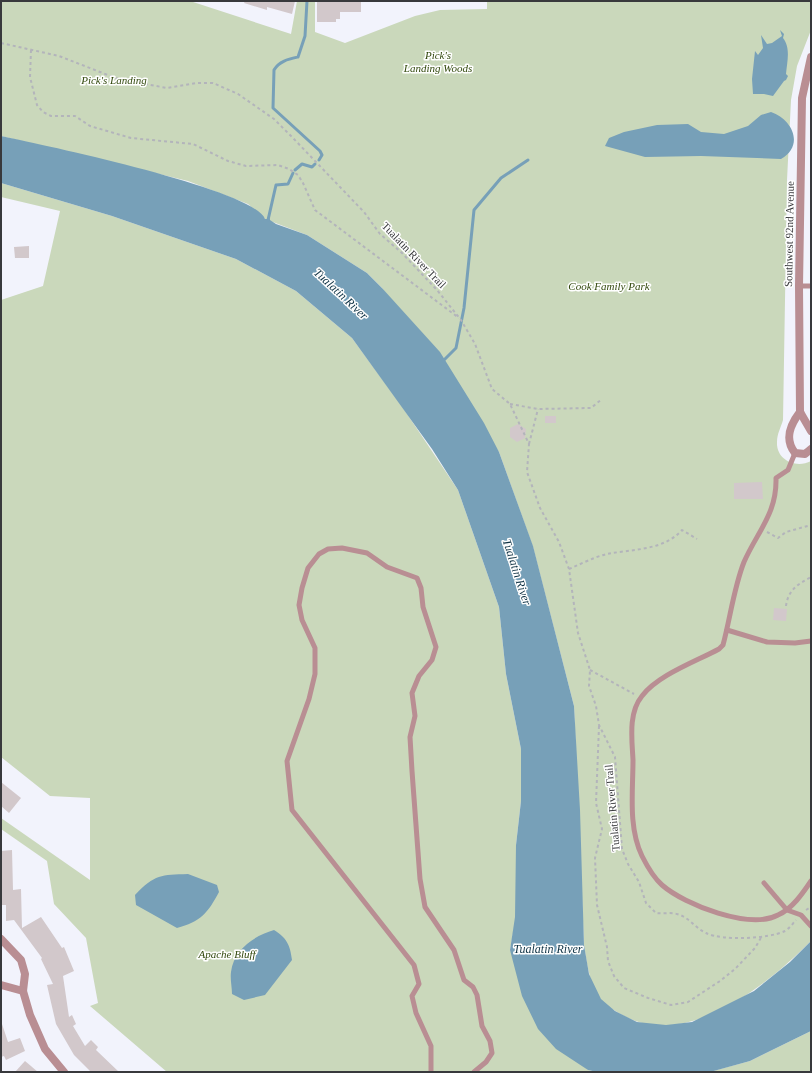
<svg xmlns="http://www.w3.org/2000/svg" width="812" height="1073" font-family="'Times New Roman',serif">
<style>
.green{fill:#cad8bb}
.water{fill:#77a0b8}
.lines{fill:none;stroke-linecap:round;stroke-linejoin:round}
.stream{stroke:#77a0b8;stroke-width:3}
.building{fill:#d2c8cb}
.path{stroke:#b3b4bb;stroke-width:2;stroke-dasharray:3 3;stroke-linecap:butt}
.service{stroke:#b98e93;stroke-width:5}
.minor{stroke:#b98e93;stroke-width:8}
.tertiary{stroke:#b98e93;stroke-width:8}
.labels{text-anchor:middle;stroke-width:3;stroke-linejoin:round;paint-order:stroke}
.park-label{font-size:11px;font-style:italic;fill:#31480c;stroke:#fff}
.street-label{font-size:11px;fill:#38393c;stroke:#fff}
.water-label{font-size:12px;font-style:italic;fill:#0d3143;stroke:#fff}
</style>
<rect width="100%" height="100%" fill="#f2f3fc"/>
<g class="green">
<path d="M1,1H190L291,34L297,1H315V32L345,43L415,16L440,10L487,9V1H811V30L797,66L791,100L787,180L783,420C781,427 777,434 777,442C776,460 796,469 811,461V941C769,983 690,1049 626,1017C617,1012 605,1006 599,997C589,982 587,963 584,945L574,706L533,547L499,452L382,288L367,273L307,235L265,219L248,204L188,181L1,136Z"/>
<polygon points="1,183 112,216 236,259 296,291 352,338 401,405 458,490 499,607 506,674 521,749 521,801 516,845 516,917 510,950 588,1070 597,1072 167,1072 90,1006 98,1003 86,938 54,904 47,861 1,829 1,818 90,880 90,798 50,796 1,757 1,300 43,286 60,211 1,197"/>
<polygon points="811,1031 811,1072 709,1072 750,1061"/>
</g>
<g class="water">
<path d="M780,30L784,34L783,38C791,48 787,62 786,74L788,76L786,80L784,81L773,96L764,94H753L752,79L755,51L758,55L763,48L761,35L767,44L772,43L782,36Z"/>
<path d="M771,112C792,119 805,145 781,159L701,156L645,157L605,146L609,138L624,132L657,125L688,124L701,132L724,134L748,126L761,115Z"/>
<path d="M1,136C39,144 254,189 265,219H267L269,216L270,220L276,224L307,235L367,273L382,288L440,352L484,423L499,452L533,546L574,706L580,810L584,945L589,974L601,999L615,1011L637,1022L666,1025L692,1022L754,991L790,962L811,941V1031L750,1061L710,1072H597L588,1070L556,1049L538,1029L522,996L510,950L515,917L516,845L521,801V749L506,674L499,607L458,490L432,449L352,338L296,291L236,259L112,216L1,183Z"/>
<path d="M188,874L217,885L219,892C208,913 200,922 177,928L136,905L135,895C155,874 161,875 188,874Z"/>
<path d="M274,930C287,938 290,945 292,960L265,995L244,1000L232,994C232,987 230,979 231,972C234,949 254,936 274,930Z"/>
</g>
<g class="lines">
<g class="stream">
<path d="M307,1L305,36L298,57C289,59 279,61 274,70L273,108L320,151L322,155L319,160"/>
<polyline points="295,170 302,164 312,167 315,164"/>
<polyline points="268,220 276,185 288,184 293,173"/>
<polyline points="443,361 456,348 464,308 474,210 501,178 528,160"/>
</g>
</g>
<g class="building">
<polygon points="245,1 295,1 292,14 267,7 267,10 244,3"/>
<polygon points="317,1 361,1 361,12 340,12 340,19 336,19 336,22 317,22"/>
<polygon points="29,246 29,258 15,258 14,247"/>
<rect x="545" y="416" width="11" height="7"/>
<polygon points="518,424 526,429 525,438 517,442 510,437 510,428"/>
<polygon points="762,482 763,499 734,499 734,483"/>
<polygon points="774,608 787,609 786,621 773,620"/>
<polygon points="1,782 21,798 9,813 1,806"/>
<polygon points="12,850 13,890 21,889 22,928 41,917 62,948 64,947 74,971 63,976 69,1017 72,1015 76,1024 73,1026 85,1046 91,1040 98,1047 96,1050 119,1072 91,1072 74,1055 56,1024 47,985 53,984 41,959 42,958 14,920 6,921 6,905 1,905 1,851"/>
<polygon points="2,1024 8,1042 20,1038 25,1051 6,1060 4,1056 1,1057"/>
<polygon points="25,1061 38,1072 15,1072"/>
</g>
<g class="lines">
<g class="path">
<path d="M1,43L59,56L118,79L167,88L197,83H213L238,94L274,119L292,137L364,212L380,234L402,253L437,290L461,320L475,344L492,389L510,404L529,444L527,472L540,508L559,542L569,569L578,633L590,670L589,686L596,706L599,725L615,757L622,849L628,864L639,882L646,903L656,913C663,914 671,912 677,914C689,917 695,928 706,933C722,941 769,939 785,931C790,928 793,923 796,920"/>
<polyline points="31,50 30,77 37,105 43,112 51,116 75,116 90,126 131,138 193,144 228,161 246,166 278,165 289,169 298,175 303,183 315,210 459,318"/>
<polyline points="510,404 538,409 591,408 602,399"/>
<polyline points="529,444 538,409"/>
<polyline points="767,532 778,538 786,532 811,525"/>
<path d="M569,569C581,564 594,557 607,554C632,549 663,551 682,530L697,539"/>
<path d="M786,606C788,590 798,584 811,577"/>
<polyline points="590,670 634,694"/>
<polyline points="599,726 596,803 602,829 595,858 597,905 607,947 608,961 614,976 624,988 648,998 671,1005 688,1002 720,981 735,969 755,948 762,936"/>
<polyline points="806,910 811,907"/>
</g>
<g class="service">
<polyline points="799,286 811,286"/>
<path d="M795,453L788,470L776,478C777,514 757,532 744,562C734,587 730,619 723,645L719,649C695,662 658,675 642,696C628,713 632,740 633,760C633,791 628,827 642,856C647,866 654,878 662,885C685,905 750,930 778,915C792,909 803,893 811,881"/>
<polyline points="727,630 767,642 795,643 811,641"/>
<polyline points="764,883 787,910 801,915 811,926"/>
<polyline points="431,1072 431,1046 416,1013 412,996 419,984 414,965 292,810 287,761 309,699 315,674 315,648 302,620 299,605 302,588 308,568 319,554 328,549 342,548 367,553 387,567 417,578 421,588 423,607 436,647 432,660 419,676 412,693 415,716 410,737 412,771 420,879 425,907 454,950 464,980 473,987 477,995 482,1026 490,1041 492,1053 486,1062 474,1072"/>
</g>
<g class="minor">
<polyline points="1,939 21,960 25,974 23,991 30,1015 45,1049 64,1072"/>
<polyline points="1,985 23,991"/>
</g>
<g class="tertiary">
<polyline points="811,57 802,98 799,286 800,412 811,431"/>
<path d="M800,412C790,425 784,439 795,453L805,454L811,449"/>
</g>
</g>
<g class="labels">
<g class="park-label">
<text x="438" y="59">Pick's<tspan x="438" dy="13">Landing Woods</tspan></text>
<text x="114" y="84">Pick's Landing</text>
<text x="609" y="290">Cook Family Park</text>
<text x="227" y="958">Apache Bluff</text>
</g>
<g class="street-label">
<text transform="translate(789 234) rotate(-89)" y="4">Southwest 92nd Avenue</text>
<text transform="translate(414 255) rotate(46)" y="4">Tualatin River Trail</text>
<text transform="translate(612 808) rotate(-95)" y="4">Tualatin River Trail</text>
</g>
<g class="water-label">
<text transform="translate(341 294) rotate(43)" y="4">Tualatin River</text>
<text transform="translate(517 572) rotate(72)" y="4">Tualatin River</text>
<text x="548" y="953">Tualatin River</text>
</g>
</g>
<rect width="812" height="1073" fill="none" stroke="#38393c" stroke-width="4"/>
</svg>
